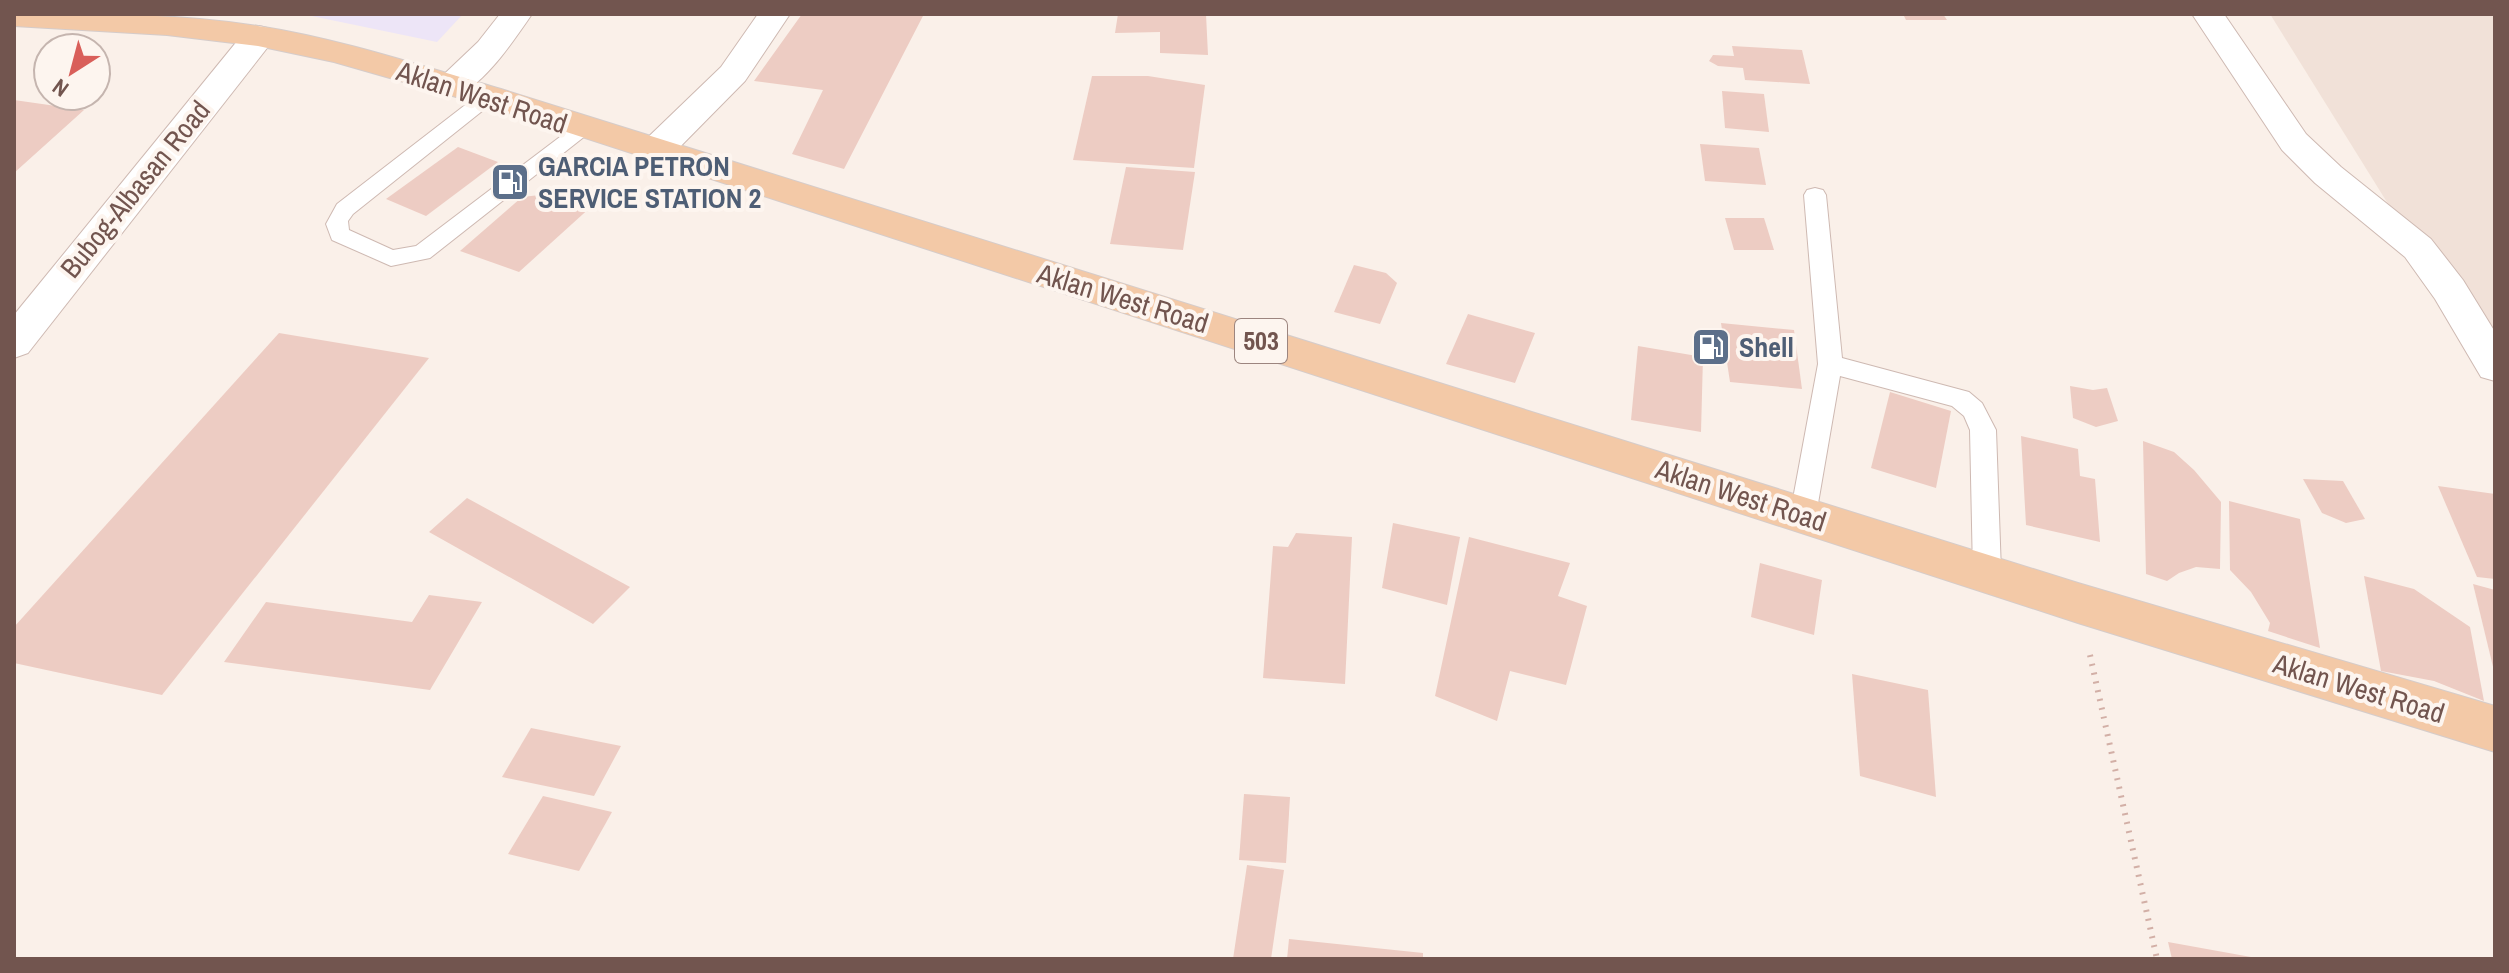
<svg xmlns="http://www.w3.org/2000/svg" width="2509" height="973" font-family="'Archivo Narrow',sans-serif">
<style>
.residential{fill:#f1e1d8}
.education{fill:#ede5f7}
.building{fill:#edccc3}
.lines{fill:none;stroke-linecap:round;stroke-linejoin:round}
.service-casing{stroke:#ceb9b2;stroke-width:2}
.minor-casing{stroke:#ceb9b2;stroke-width:2}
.primary-casing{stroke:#d5ccca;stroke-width:2}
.path{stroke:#d2afa6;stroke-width:6;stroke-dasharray:2 7;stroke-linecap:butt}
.service{fill:#fff;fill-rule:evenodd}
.minor{fill:#fff;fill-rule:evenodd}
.primary{fill:#f3c9a7;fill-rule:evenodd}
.labels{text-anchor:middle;stroke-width:8;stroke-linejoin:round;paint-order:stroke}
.shield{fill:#fdf5ef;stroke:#9c857f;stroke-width:2}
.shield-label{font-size:26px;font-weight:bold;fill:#72554f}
.street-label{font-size:28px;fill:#72554f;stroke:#fdf5ef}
.service-label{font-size:28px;font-weight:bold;fill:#4e5e75;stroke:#fdf5ef;text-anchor:start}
</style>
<rect width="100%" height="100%" fill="#faf0e9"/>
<polygon class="residential" points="2270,14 2495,14 2495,376"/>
<polygon class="education" points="302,14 463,14 437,42"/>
<g class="building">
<polygon points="802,14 924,14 844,169 792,154 823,90 754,81"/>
<polygon points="1118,14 1206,14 1208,55 1160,53 1160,32 1115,33"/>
<polygon points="1903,14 1943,14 1947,20 1906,20"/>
<polygon points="1732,46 1802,50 1810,84 1745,80 1743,68 1718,66 1709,61 1713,55 1734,56"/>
<polygon points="1092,76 1148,76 1205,85 1194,168 1073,160"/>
<polygon points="1722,91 1764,94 1769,132 1725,128"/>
<polygon points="14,100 84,110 14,173"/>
<polygon points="1700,144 1759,148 1766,185 1705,181"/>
<polygon points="458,147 498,162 426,216 386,199"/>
<polygon points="1126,167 1195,172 1183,250 1110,244"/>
<polygon points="558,193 593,205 519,272 460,251 522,197"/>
<polygon points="1725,218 1764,218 1774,250 1734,250"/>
<polygon points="1354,265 1386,273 1397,283 1380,324 1334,312"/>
<polygon points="1468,314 1535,333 1515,383 1446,364"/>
<polygon points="1721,323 1794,330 1802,389 1730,382"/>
<polygon points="279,333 429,358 162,695 14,663 14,627"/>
<polygon points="1638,346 1703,357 1701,432 1631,420"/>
<polygon points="2070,386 2093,390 2107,388 2118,421 2096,427 2073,418"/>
<polygon points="1890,392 1951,411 1936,488 1871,468"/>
<polygon points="2021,436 2078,449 2080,476 2095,479 2100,542 2026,525"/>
<polygon points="2143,441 2174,452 2194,470 2221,502 2220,569 2196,567 2179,573 2167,581 2146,574"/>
<polygon points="2303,479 2343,481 2365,519 2346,523 2322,513"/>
<polygon points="2438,486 2495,494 2495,579 2477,577"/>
<polygon points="467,498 630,587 593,624 429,532"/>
<polygon points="2229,501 2300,519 2320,648 2268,631 2270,623 2251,592 2230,570"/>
<polygon points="1393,523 1460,537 1447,605 1382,588"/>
<polygon points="1296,533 1352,537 1345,684 1263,678 1273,546 1288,547"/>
<polygon points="1469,537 1570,563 1558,596 1587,606 1566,685 1510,671 1497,721 1435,696"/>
<polygon points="1760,563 1822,580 1814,635 1751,617"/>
<polygon points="2364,576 2414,589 2470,627 2484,701 2434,681 2381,671"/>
<polygon points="2473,584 2495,590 2495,671 2494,671"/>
<polygon points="429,595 482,602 430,690 224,662 266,602 412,622"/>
<polygon points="1852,674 1928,690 1936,797 1860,776"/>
<polygon points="531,728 621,746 594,796 502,777"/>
<polygon points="1244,794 1290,797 1286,863 1239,860"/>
<polygon points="543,796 612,812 579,871 508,854"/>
<polygon points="1247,865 1284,870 1271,959 1233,959"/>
<polygon points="1289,939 1423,953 1423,959 1287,959"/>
<polygon points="2168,942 2251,957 2251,959 2172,959"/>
</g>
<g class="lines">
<g class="service-casing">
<g id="service">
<polygon points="489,90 496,92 499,96 496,100 353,214 348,221 349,230 393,250 416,246 577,124 584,123 594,129 430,258 391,266 332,240 326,224 337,204 482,92"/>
<polygon points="1815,188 1823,190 1826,195 1842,358 1969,392 1982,403 1996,430 2001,572 1997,580 1987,583 1977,580 1973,572 1970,430 1964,416 1952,406 1840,376 1816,515 1812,522 1803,526 1794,522 1790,515 1818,364 1804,195 1807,190"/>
</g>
</g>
<g class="minor-casing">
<g id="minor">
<path d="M500,14H532C515,39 490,76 464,92C456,97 448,95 439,93L434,86L439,79L478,42Z"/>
<polygon points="758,14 790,14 745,81 668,159 655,162 642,159 637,151 642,143 721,67"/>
<polygon points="2192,14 2224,14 2306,134 2341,167 2431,239 2463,280 2495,332 2495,381 2481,377 2435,299 2405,257 2315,183 2282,150"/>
<polygon points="259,26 271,29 275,36 271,43 28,353 14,358 14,315 247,29"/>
</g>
</g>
<g class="primary-casing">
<path id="primary" d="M14,14C96,14 177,13 258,26C341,39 421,66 501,89L2078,583L2495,706V752L2078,623L477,103L334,62L258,46L167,35L14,26Z"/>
</g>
<polyline class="path" points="2090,655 2157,959"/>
<use href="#service" class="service"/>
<use href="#minor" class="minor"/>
<use href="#primary" class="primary"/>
</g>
<defs>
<g id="fuel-square" transform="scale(2)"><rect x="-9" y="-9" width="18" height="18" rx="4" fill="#5c6f8a" stroke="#fdf5ef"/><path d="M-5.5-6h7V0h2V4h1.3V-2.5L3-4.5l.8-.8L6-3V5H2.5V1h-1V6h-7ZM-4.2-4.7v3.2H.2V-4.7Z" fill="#fff"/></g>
</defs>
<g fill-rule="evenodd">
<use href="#fuel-square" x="510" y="182"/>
<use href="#fuel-square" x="1711" y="347"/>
</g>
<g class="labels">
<rect class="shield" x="1235" y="319" width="52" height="44" rx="6"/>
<g class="shield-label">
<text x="1261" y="350">503</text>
</g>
<g class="street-label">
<text transform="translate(482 97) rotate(18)" y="10">Aklan West Road</text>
<text transform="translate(135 189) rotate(-51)" y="10">Bubog-Albasan Road</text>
<text transform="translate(1123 298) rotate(17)" y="10">Aklan West Road</text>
<text transform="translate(1741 495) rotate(18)" y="10">Aklan West Road</text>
<text transform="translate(2359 688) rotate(17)" y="10">Aklan West Road</text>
</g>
<g class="service-label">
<text x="538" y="176">GARCIA PETRON<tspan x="538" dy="32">SERVICE STATION 2</tspan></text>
<text x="1739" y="357">Shell</text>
</g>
</g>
<rect width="2509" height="973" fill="none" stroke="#72554f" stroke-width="32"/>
<g transform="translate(72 72) rotate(216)"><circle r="38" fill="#fdf5ef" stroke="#c5b5af" stroke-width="2"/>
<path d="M0-6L14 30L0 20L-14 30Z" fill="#d95f5a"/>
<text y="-12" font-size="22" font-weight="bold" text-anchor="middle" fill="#72554f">N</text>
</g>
</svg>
